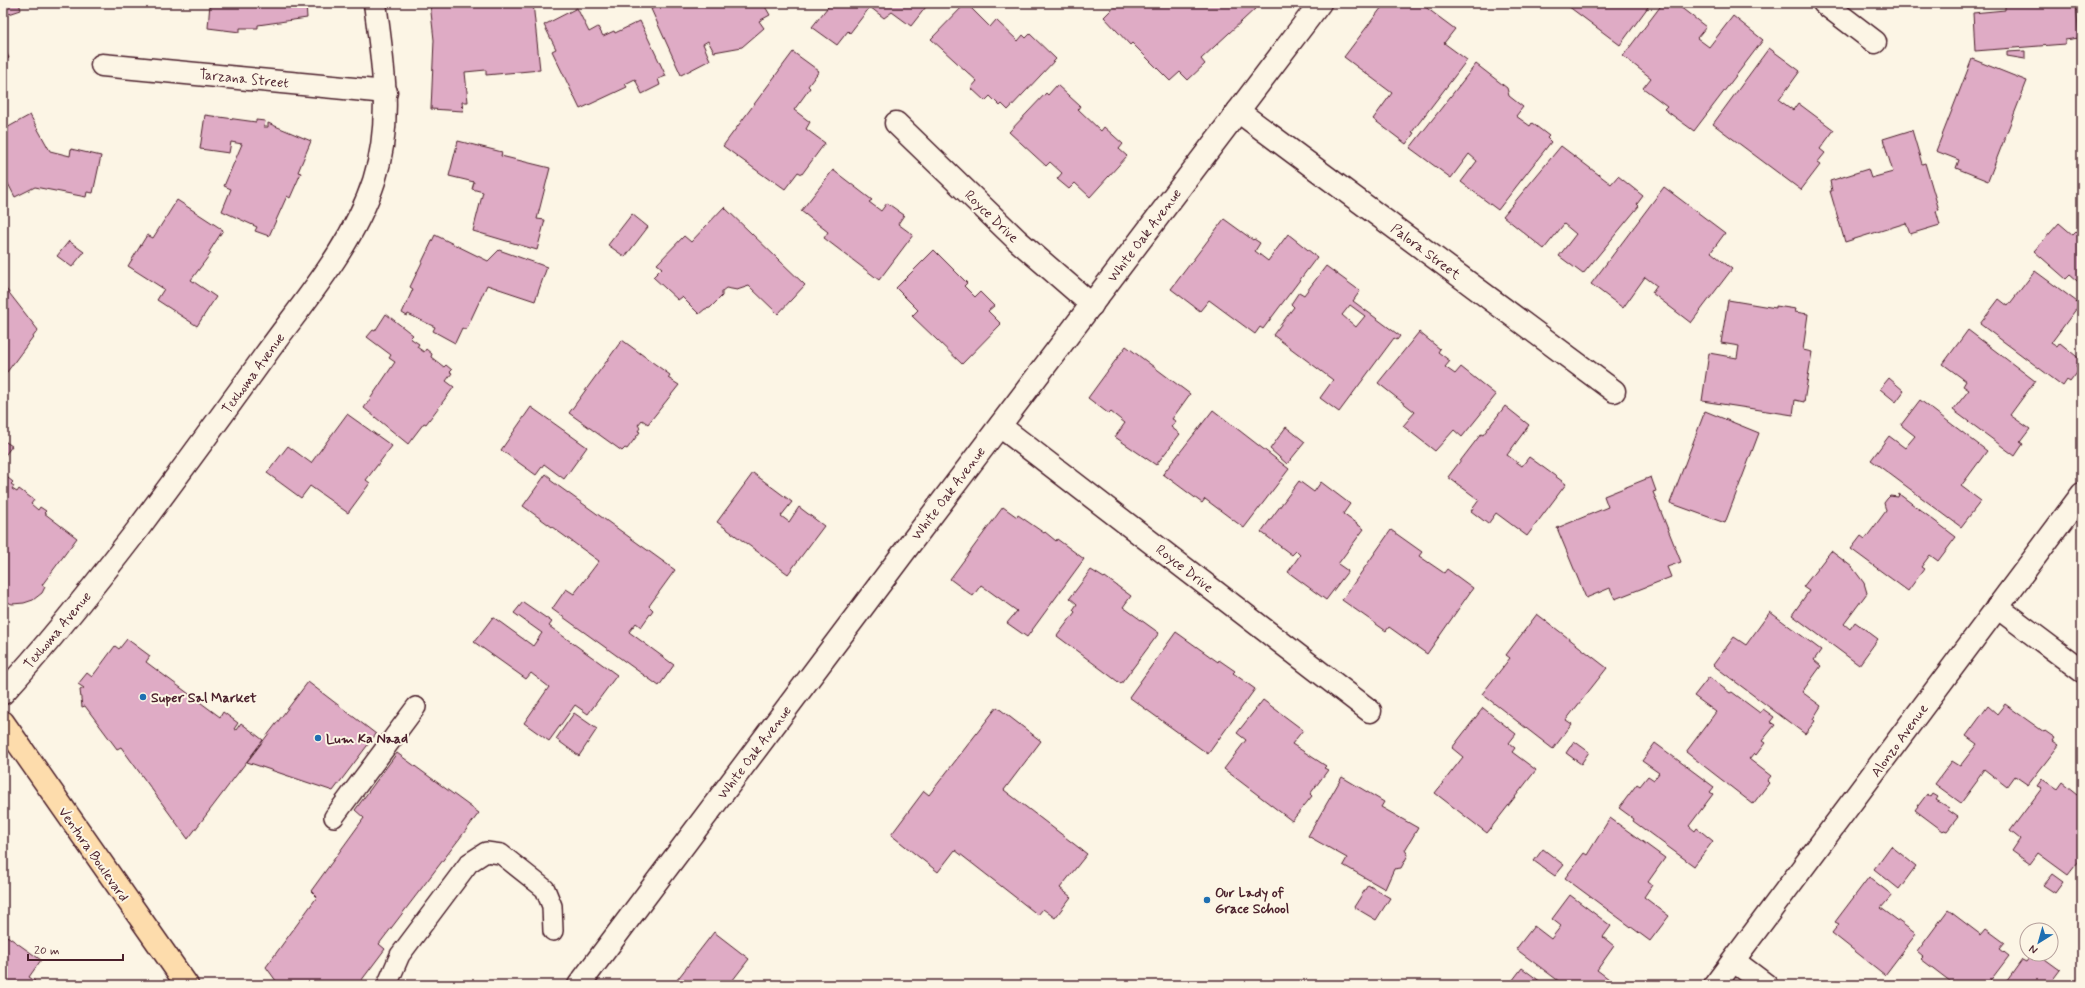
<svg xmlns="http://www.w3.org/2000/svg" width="2085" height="988" font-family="Mynerve,sans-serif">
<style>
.building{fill:#dfabc5;stroke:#4a1f2b;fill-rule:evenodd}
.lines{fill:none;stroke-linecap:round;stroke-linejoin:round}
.lane-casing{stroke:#4a1f2b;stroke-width:22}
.street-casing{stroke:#4a1f2b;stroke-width:25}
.secondary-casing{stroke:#4a1f2b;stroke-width:25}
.primary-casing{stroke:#4a1f2b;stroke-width:25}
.lane{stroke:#fcf5e5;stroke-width:19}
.street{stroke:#fcf5e5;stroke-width:22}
.secondary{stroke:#fcf5e5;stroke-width:22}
.primary{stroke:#fddcac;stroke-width:22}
.poi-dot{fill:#1f6fb2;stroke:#fcf5e5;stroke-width:1.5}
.labels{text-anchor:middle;stroke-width:4;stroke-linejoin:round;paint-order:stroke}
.street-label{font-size:14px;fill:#4a1f2b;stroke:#fcf5e5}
.poi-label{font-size:14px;font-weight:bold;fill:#4a1f2b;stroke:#fcf5e5;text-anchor:start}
</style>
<rect width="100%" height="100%" fill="#fcf5e5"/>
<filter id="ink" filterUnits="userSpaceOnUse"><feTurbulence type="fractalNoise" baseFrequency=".025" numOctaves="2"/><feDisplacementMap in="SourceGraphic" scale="8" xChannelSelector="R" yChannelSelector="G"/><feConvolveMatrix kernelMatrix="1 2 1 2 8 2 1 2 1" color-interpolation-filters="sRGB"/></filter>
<g filter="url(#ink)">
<g class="building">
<polygon points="3,3 19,3 21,10 3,16"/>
<polygon points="210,3 306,3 307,18 258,25 258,28 240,28 240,32 208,28"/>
<polygon points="430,3 533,3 540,70 486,75 486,70 465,72 468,102 462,102 463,111 431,109 434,40"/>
<polygon points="664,3 763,3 770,15 759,21 764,28 742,47 714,52 708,41 703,44 710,60 681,75 651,9"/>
<polygon points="831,3 929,3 911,26 892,12 884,18 870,7 850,33 848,31 837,45 812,27"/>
<polygon points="966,3 990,27 996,20 1018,41 1023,35 1026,38 1030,34 1056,59 1008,110 1002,104 1000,106 990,96 985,101 971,88 977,81 931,39"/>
<polygon points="1118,3 1252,3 1256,8 1201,59 1205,64 1188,80 1180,72 1170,81 1132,43 1130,45 1104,17"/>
<polygon points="1385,3 1420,3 1455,29 1444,43 1467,60 1412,132 1414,133 1406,144 1373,119 1392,93 1344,57"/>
<polygon points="1564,3 1651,3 1620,45"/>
<polygon points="1663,3 1675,3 1706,27 1697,38 1709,47 1733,16 1763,40 1694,131 1664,109 1667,106 1643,88 1651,78 1623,56"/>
<polygon points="2005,3 2076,3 2079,38 2065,40 2065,44 1975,51 1973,13 2005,10"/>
<polygon points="577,8 589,32 598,27 603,36 614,31 615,33 640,21 666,76 658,79 660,85 642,94 635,79 625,84 627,87 580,109 552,51 556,49 544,25"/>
<polygon points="3,46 9,58 3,61"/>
<polygon points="1769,48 1800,71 1779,100 1793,110 1798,103 1834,130 1820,149 1825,153 1817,163 1820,165 1801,190 1713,124"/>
<polygon points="2025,51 2025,59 2007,56 2007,52"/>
<polygon points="793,52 819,71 808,86 810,88 794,110 810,122 806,129 825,143 802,174 798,172 785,189 771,179 770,180 723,146"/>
<polygon points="1972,59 2027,81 1988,181 1956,168 1959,160 1936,151"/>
<polygon points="1476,64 1507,88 1509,96 1523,107 1516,116 1530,126 1532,123 1549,136 1547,138 1551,142 1498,210 1461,182 1477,161 1469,154 1451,178 1410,148"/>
<polygon points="1057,85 1080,106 1078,109 1101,131 1104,127 1123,144 1119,149 1127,156 1090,197 1075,183 1069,189 1057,179 1062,173 1050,162 1046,166 1009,132 1046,93 1048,95"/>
<polygon points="30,115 50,151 70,156 71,149 101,156 93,193 87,192 86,197 35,187 15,197 3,174 3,130"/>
<polygon points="205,115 256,122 256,120 265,121 264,127 268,127 268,123 311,141 298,172 301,173 290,198 287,196 269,236 255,231 257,227 222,211 231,189 224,186 242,144 231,142 229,153 200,149"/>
<polygon points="1912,130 1922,164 1925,163 1939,210 1936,211 1940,225 1910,234 1906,223 1845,242 1830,191 1832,191 1830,181 1868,169 1871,178 1893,172 1883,139"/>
<polygon points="458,141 502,152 501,156 550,168 537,219 545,220 537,250 473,231 483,192 472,189 474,182 449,176"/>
<polygon points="1561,146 1611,184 1618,176 1643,196 1637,204 1639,206 1583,274 1559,256 1576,234 1564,224 1544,249 1503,216"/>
<polygon points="833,170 872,200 869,202 881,211 887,203 904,215 898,224 913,235 879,280 824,238 828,232 801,211"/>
<polygon points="1664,187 1725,233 1711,252 1732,269 1691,323 1652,293 1657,286 1645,277 1623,308 1591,284"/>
<polygon points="177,200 223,230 209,252 211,253 191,280 216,297 197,326 157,300 164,289 128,266 147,235 153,238"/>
<polygon points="724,207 805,285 778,314 749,286 737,290 726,288 722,291 722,296 710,308 705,309 699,314 682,297 678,300 653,277 662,268 657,264 684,236 691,242"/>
<polygon points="632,214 648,227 625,257 608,245"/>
<polygon points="1224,219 1253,240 1254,239 1260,243 1255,251 1268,261 1288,234 1317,257 1263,329 1260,327 1255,334 1209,300 1200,311 1171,289"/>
<polygon points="2059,223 2073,235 2082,226 2082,285 2070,275 2066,279 2034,251"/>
<polygon points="435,235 488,261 499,250 547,267 535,301 487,285 466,330 462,328 455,343 433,331 435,327 408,314 407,316 402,313 413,289 410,287"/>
<polygon points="69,241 84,252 72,267 57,256"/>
<polygon points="934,250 967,283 964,286 975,297 980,292 994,306 988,311 1001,324 962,364 912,316 918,310 896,288"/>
<path d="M1326,266L1360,291L1353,301L1400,336L1397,340L1394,338L1339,412L1320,398L1333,380L1273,335L1294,307L1291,304L1299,292L1304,295ZM1350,305L1365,316L1356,327L1342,315Z"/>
<polygon points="2035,271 2080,304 2051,343 2057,347 2060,343 2081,360 2076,366 2080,369 2070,382 2067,380 2063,386 1980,324 1999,299 2008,306"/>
<polygon points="3,285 38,330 7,372 3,374"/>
<polygon points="1728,300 1776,308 1776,306 1796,309 1795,312 1808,314 1803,350 1812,352 1804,402 1795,400 1793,415 1702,401 1709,353 1737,358 1739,346 1721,343"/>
<polygon points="386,314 413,335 410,338 419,344 417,347 424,352 426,349 432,354 431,357 444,367 446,365 452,370 450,372 452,373 446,381 454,387 426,424 424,423 408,444 364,408 395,362 389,358 391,355 367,337 373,330 375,331"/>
<polygon points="1968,330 2035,381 2010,415 2030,429 2020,442 2023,444 2015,456 1953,410 1969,390 1963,386 1966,381 1943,364"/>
<polygon points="1419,332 1440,349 1438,352 1450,361 1445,367 1455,374 1461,367 1496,395 1462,437 1454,430 1435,451 1403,426 1415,412 1378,383"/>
<polygon points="622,340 670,375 668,378 679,385 648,424 642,420 638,425 640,428 638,431 640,432 627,449 625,448 622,451 569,413"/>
<polygon points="1126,346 1190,394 1172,419 1176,421 1171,427 1180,434 1156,465 1115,437 1125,423 1111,412 1109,414 1088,398"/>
<polygon points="1889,378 1904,391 1896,402 1880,389"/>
<polygon points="1920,400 1987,451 1961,486 1981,501 1961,527 1871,460 1889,436 1905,448 1915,436 1901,425"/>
<polygon points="1505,406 1529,425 1507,455 1522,466 1529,457 1566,484 1527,536 1496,513 1488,524 1471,511 1479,500 1448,477 1481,434 1483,435"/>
<polygon points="531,407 587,447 564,479 544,464 536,475 501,450"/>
<polygon points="1213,410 1289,469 1244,528 1205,499 1202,503 1163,474"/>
<polygon points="1705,411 1759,433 1725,523 1670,503"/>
<polygon points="347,414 392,446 366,480 370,483 348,513 310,486 301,498 267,473 288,446 311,463"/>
<polygon points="1286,427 1305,442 1287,464 1270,449"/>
<polygon points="3,440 12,446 3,458"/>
<polygon points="753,473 792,502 781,516 789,522 799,507 824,526 788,574 717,522"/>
<polygon points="3,474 13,482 11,484 14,486 12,489 17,492 19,489 34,500 31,504 38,510 40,507 46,511 44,513 77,538 42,585 45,587 42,593 33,600 24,603 12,604 3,600"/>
<polygon points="546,474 551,478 550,480 675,570 649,606 653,610 641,627 636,623 629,632 674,665 659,686 552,609 566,589 574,594 599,561 523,506"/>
<polygon points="1651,477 1656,491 1653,492 1681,562 1667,567 1671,577 1615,599 1610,588 1586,598 1557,528 1608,507 1604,496"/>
<polygon points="1299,481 1314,492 1321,482 1350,504 1343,514 1364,529 1338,564 1348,571 1326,600 1288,572 1300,555 1296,551 1292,555 1261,532"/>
<polygon points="1899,494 1956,537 1938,561 1930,555 1921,567 1924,569 1908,591 1851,549 1861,536 1865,539 1886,511 1884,503 1887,499 1890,496 1898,497"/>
<polygon points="1003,507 1017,517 1018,515 1044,533 1045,532 1056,541 1057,539 1084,559 1027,637 1007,623 1017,611 981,585 973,596 950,579"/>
<polygon points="1391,530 1422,552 1419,556 1444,573 1447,569 1473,588 1427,654 1389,627 1386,631 1342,600"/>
<polygon points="1831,551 1852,567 1864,583 1867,593 1844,624 1850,629 1855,622 1878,639 1859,665 1792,615 1809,591 1803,587"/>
<polygon points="1091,570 1104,578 1105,577 1131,596 1123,607 1159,633 1121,684 1057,636 1075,612 1073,610 1077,604 1070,598"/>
<polygon points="523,602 552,622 549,626 617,675 588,714 575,705 549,741 524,723 549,687 531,673 526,679 474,642 493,617 533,646 542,633 514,613"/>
<polygon points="1770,612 1821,650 1814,660 1821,666 1802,692 1821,706 1813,719 1815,721 1805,734 1713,665 1734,637 1746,645"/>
<polygon points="1537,614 1607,668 1566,720 1572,724 1553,749 1482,694 1510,658 1506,655"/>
<polygon points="1176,632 1218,662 1219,660 1235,671 1233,673 1255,689 1208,754 1129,697"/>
<polygon points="127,639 150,656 146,662 220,717 223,712 238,723 234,729 236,730 241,723 263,740 188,839 121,747 117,749 85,706 82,707 80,690 84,688 78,684 87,673 92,677 115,646 119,649"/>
<polygon points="1709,677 1730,693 1732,692 1760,713 1763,709 1774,717 1770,722 1775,725 1762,741 1765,743 1756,755 1754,753 1749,759 1771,776 1767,781 1769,783 1753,804 1686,752 1716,712 1694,696"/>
<polygon points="308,682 376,734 333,791 247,762"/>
<polygon points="1263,700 1303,730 1292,744 1326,766 1324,768 1328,770 1310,794 1312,796 1292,821 1224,769 1246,740 1237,733"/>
<polygon points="2005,704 2044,732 2045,731 2055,738 2053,741 2059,745 2028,785 2015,776 2007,787 1984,769 1977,779 1978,780 1961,803 1935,784 1952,761 1960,766 1977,744 1966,736 1988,706 1997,714"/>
<polygon points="997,707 1041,741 1004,790 1087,854 1060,888 1071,897 1055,918 1043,909 1038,915 955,850 938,872 891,835 924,791 929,795"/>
<polygon points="1483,708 1516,734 1509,743 1515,748 1512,752 1536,770 1487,833 1435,793 1463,757 1452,748"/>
<polygon points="574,713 597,729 579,756 556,739"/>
<polygon points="1574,741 1589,752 1581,764 1566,753"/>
<polygon points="1655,743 1714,787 1710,792 1713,794 1689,826 1695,831 1697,828 1713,841 1694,866 1633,821 1634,819 1619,808 1637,784 1640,786 1648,776 1654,780 1659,773 1642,761"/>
<polygon points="397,753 479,813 379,944 385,949 358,985 279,985 266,967 317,897 311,891 364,818 355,810"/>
<polygon points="1342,777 1384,802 1381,807 1418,828 1405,850 1408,855 1401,868 1394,869 1385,889 1343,865 1347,858 1308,836"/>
<polygon points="2042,779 2057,789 2062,782 2082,798 2082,857 2068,875 2038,853 2030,864 2012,851 2020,839 2010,831 2042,788 2037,786"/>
<polygon points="1927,794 1931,797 1933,794 1938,797 1936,800 1950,808 1948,810 1958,817 1947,831 1944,830 1943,831 1915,810"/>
<polygon points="1610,818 1665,858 1648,882 1652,885 1644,897 1669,916 1650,941 1565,878 1584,853 1587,855"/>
<polygon points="1891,846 1916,866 1899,889 1874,869"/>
<polygon points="1543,849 1564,865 1555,876 1534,861"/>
<polygon points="2052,874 2063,882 2055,893 2043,885"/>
<polygon points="1869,877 1892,895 1881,908 1916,934 1885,975 1832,933 1839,924 1835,922"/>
<polygon points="1368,885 1390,898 1376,920 1354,907"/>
<polygon points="1570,895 1611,926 1603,937 1614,946 1597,970 1617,985 1564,985 1516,949 1534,926 1551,939 1561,926 1552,919"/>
<polygon points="1948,910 1981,935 1986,929 2005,943 2000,949 2009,956 1987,985 1955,985 1921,959 1923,957 1917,952"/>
<polygon points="714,932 749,959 729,985 673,985"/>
<polygon points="7,936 41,960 29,977 35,981 32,985 3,985 3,942"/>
<polygon points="2032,954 2038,954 2060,970 2051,982 2055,985 2004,985 2022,960 2026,962"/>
<polygon points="1522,968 1545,985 1509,985"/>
</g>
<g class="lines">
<g class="lane-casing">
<g id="lane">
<polyline points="334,817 416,707"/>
<polyline points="387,985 400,955 469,863 486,852 501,854 545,889 552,906 553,931"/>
</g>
</g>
<g class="street-casing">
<g id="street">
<polyline points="1824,3 1875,42"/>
<polyline points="102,65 386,92"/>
<polyline points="1238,111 1614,391"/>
<polyline points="896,123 1017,240 1092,305"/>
<polyline points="1000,426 1370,711"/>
<polyline points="1997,607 2082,671"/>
<path d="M3,693C51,641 95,585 138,529C181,471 224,413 266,354C305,300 353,245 374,181C393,121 383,64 375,3"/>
<polyline points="1734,961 1766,985"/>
<polyline points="1715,985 2082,494"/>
</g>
</g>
<g class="secondary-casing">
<polyline id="secondary" points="579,985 907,548 1320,3"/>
</g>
<g class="primary-casing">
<polyline id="primary" points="3,722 187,985"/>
</g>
<use href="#lane" class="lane"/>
<use href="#street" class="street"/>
<use href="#secondary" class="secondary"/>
<use href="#primary" class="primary"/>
</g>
</g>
<g class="poi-dot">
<circle cx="143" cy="697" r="4"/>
<circle cx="318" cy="738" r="4"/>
<circle cx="1207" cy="900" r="4"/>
</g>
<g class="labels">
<g class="street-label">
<text transform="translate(244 78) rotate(6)" y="5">Tarzana Street</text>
<text transform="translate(992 216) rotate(44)" y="5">Royce Drive</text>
<text transform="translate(1144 235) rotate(-53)" y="5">White Oak Avenue</text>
<text transform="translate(1426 251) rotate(37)" y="5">Palora Street</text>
<text transform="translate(253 373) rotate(-54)" y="5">Texhoma Avenue</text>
<text transform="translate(948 493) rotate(-53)" y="5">White Oak Avenue</text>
<text transform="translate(1185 568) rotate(38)" y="5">Royce Drive</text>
<text transform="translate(57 630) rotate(-50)" y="5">Texhoma Avenue</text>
<text transform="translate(1899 740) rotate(-54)" y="5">Alonzo Avenue</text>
<text transform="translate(754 752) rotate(-53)" y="5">White Oak Avenue</text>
<text transform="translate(94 854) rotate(55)" y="5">Ventura Boulevard</text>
</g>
<g class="poi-label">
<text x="151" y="702">Super Sal Market</text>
<text x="326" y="743">Lum Ka Naad</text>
<text x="1215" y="897">Our Lady of<tspan x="1215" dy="16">Grace School</tspan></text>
</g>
</g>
<rect width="2085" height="988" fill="none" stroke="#fcf5e5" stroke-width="16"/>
<rect x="8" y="8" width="2069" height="972" fill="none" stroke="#4a1f2b" stroke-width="1.5" filter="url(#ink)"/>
<g transform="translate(2039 942) rotate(217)"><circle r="19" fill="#fcf5e5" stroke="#b59f9b"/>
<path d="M0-3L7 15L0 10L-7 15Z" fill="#1f6fb2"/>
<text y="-6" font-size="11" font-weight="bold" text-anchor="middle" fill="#4a1f2b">N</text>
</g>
<path d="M28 954v6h95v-6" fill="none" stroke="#4a1f2b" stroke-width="2"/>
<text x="34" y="954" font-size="12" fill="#4a1f2b" stroke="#fcf5e5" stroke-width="3" paint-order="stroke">20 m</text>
</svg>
